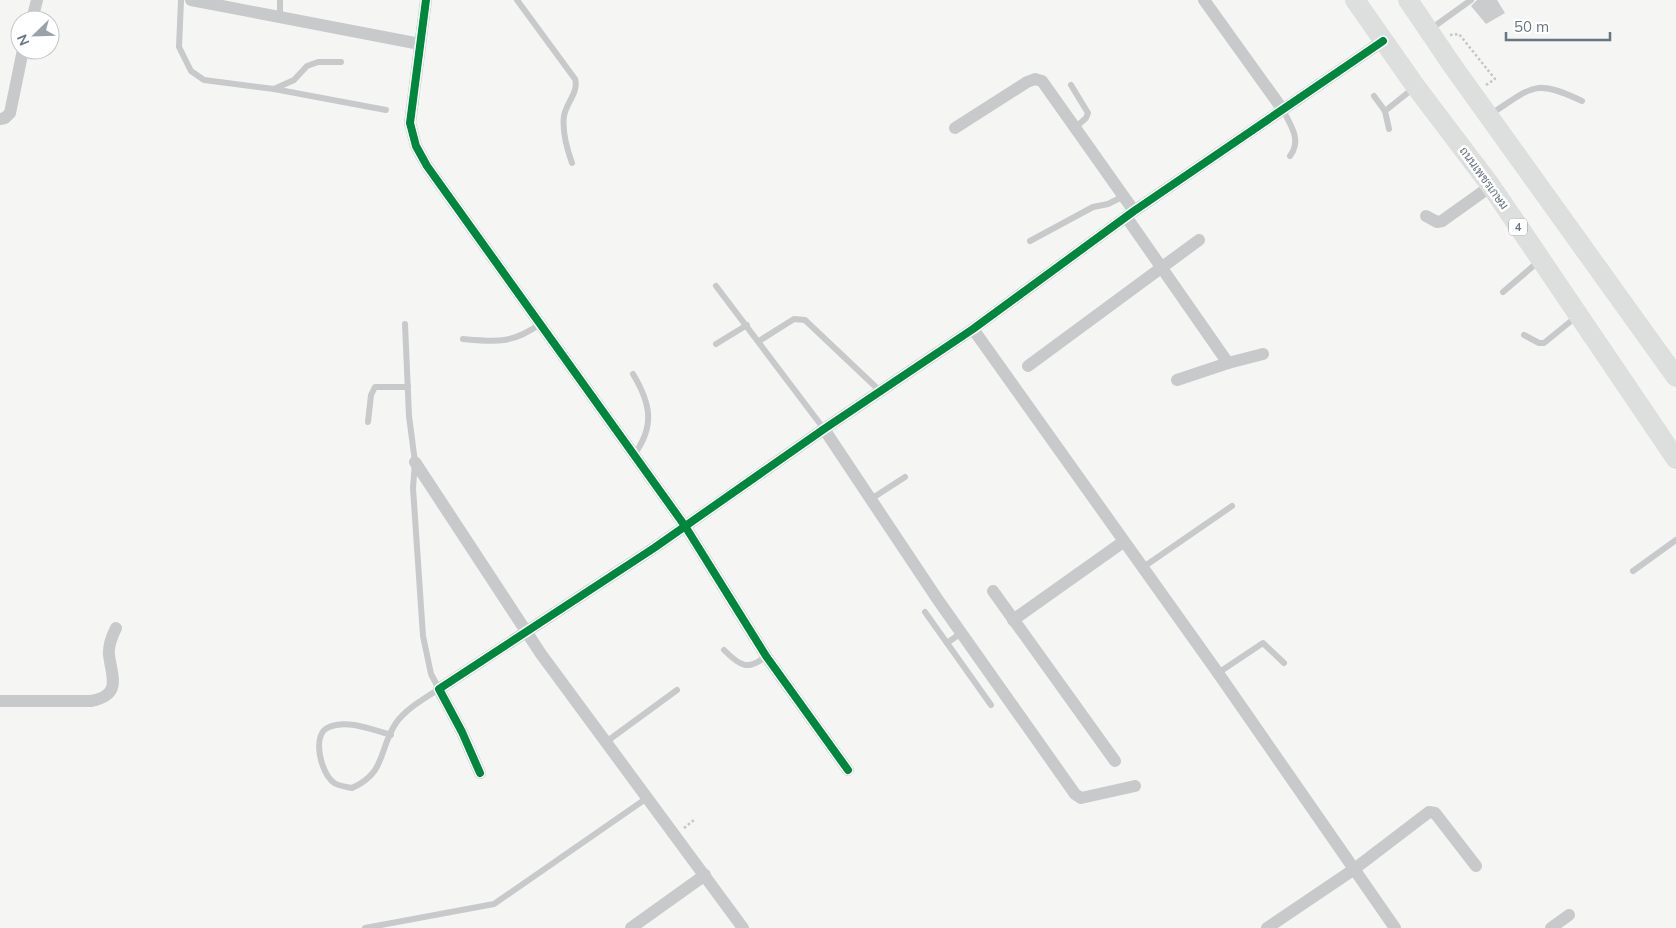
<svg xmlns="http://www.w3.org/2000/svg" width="1676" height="928" font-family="Mulish,Sarabun,sans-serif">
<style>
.building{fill:#cbcccd}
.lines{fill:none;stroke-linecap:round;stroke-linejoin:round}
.path{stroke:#c5c6c7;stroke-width:2.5;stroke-dasharray:2.5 2.5;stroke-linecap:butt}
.lane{stroke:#c7c9ca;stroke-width:6}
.street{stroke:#c7c9ca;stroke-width:12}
.primary{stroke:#dddede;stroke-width:20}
.cycleway-casing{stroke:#fff;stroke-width:11}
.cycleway{stroke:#00873e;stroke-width:8}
.labels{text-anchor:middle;stroke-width:5;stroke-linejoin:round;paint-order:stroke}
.shield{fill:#fff;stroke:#959fa7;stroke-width:1}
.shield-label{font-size:11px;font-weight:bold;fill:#687681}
.street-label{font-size:12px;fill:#687681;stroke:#fff}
</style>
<rect width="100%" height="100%" fill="#f5f5f4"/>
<polygon class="building" points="1477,0 1497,0 1505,13 1486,24 1471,6"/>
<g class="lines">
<g class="path">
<polyline points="1450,35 1459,34 1495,79 1486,85"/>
<polyline points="684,828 694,820"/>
</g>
<g class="lane">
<polyline points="181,0 179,47 191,71 204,80 274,89 294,80 307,66 318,62 341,62"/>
<polyline points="280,0 280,17"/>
<path d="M517,0L575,79C579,92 566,103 564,116C562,131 567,149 572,163"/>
<polyline points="1432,28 1471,0"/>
<polyline points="1071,85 1088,113 1086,118 1076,127"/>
<polyline points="274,89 386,110"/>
<polyline points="1374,96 1385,111"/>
<path d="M1283,110C1291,126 1302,140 1290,156"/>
<path d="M1491,114C1533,87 1534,78 1582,101"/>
<polyline points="1389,129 1385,111 1415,87"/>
<polyline points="1030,241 1093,207 1108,204 1124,196"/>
<polyline points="716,286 824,429"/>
<polyline points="1503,292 1539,261"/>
<polyline points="1524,335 1539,343 1544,343 1576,317"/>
<path d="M463,339C496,342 512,344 540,324"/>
<polyline points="759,341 794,319 805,320 880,391"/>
<polyline points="716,344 747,325"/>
<path d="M633,374C651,404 655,426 634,455"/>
<polyline points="368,422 371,395 375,387 408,387"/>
<polyline points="871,499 905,477"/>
<polyline points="1142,568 1232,506"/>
<polyline points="1633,571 1676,540"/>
<polyline points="925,612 991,705"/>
<polyline points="947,643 961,633"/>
<path d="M724,650C739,665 748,672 766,656"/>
<polyline points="1218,673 1263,643 1284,663"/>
<path d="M391,735C373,730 347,719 329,727C311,734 321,773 333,782C337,786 347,787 352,788C387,772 378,750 396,723C407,708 424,699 439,689L431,674L423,636L413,488L415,462L409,416L405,324"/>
<polyline points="606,742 677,690"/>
<polyline points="365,928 494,904 647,798"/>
</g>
<g class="street">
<polyline points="191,0 420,44"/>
<polyline points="426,0 410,123 416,146 427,166 685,526 766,656 848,770"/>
<polyline points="1204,0 1283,110"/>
<polyline points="32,20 37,0"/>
<polyline points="0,119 5,118 10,113 23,50"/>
<polyline points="955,128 1027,82 1035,79 1042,81 1134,211"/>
<polyline points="1426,216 1437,222 1442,221 1491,186"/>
<polyline points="1127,218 1228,363"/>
<polyline points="973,329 1218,673 1395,928"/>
<polyline points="1028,366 1199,240"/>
<polyline points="1177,380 1228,363 1263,354"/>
<polyline points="824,429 938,600 1075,794 1081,798 1135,786"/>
<polyline points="415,462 541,654 743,928"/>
<polyline points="993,591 1115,761"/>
<polyline points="1013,620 1123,542"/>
<path d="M0,701H91C122,695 112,678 109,655C108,646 112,636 116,628"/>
<polyline points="480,773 462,732 439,689 654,548 824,429 973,329 1134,211 1383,41"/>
<polyline points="631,928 705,875"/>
<polyline points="1267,928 1353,870 1429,812 1435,813 1476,866"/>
<polyline points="1551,928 1569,915"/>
</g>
<g class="primary">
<polyline points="1355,0 1416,87 1491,186 1676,459"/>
<polyline points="1408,0 1452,65 1676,377"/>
</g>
<g class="cycleway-casing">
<g id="cycleway">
<polyline points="426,0 410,123 416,146 427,166 685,526 766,656 848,770"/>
<polyline points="480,773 462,732 439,689 654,548 824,429 973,329 1134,211 1383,41"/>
</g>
</g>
<use href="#cycleway" class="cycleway"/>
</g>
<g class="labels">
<rect class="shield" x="1509" y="218.5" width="18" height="17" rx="4"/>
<g class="shield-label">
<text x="1518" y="231">4</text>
</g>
<g class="street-label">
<text transform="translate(1484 178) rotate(54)" y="4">ถนนเพชรเกษม</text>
</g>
</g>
<g transform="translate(35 35) rotate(247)"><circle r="24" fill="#ffffff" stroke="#c3c8cd"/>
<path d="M0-4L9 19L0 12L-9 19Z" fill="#99a2a9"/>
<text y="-8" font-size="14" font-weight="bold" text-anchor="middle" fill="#687681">N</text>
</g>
<path d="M1506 32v8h104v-8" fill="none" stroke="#687681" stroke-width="2.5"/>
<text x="1514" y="32" font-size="15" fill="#687681" stroke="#ffffff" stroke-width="4" paint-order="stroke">50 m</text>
</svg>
